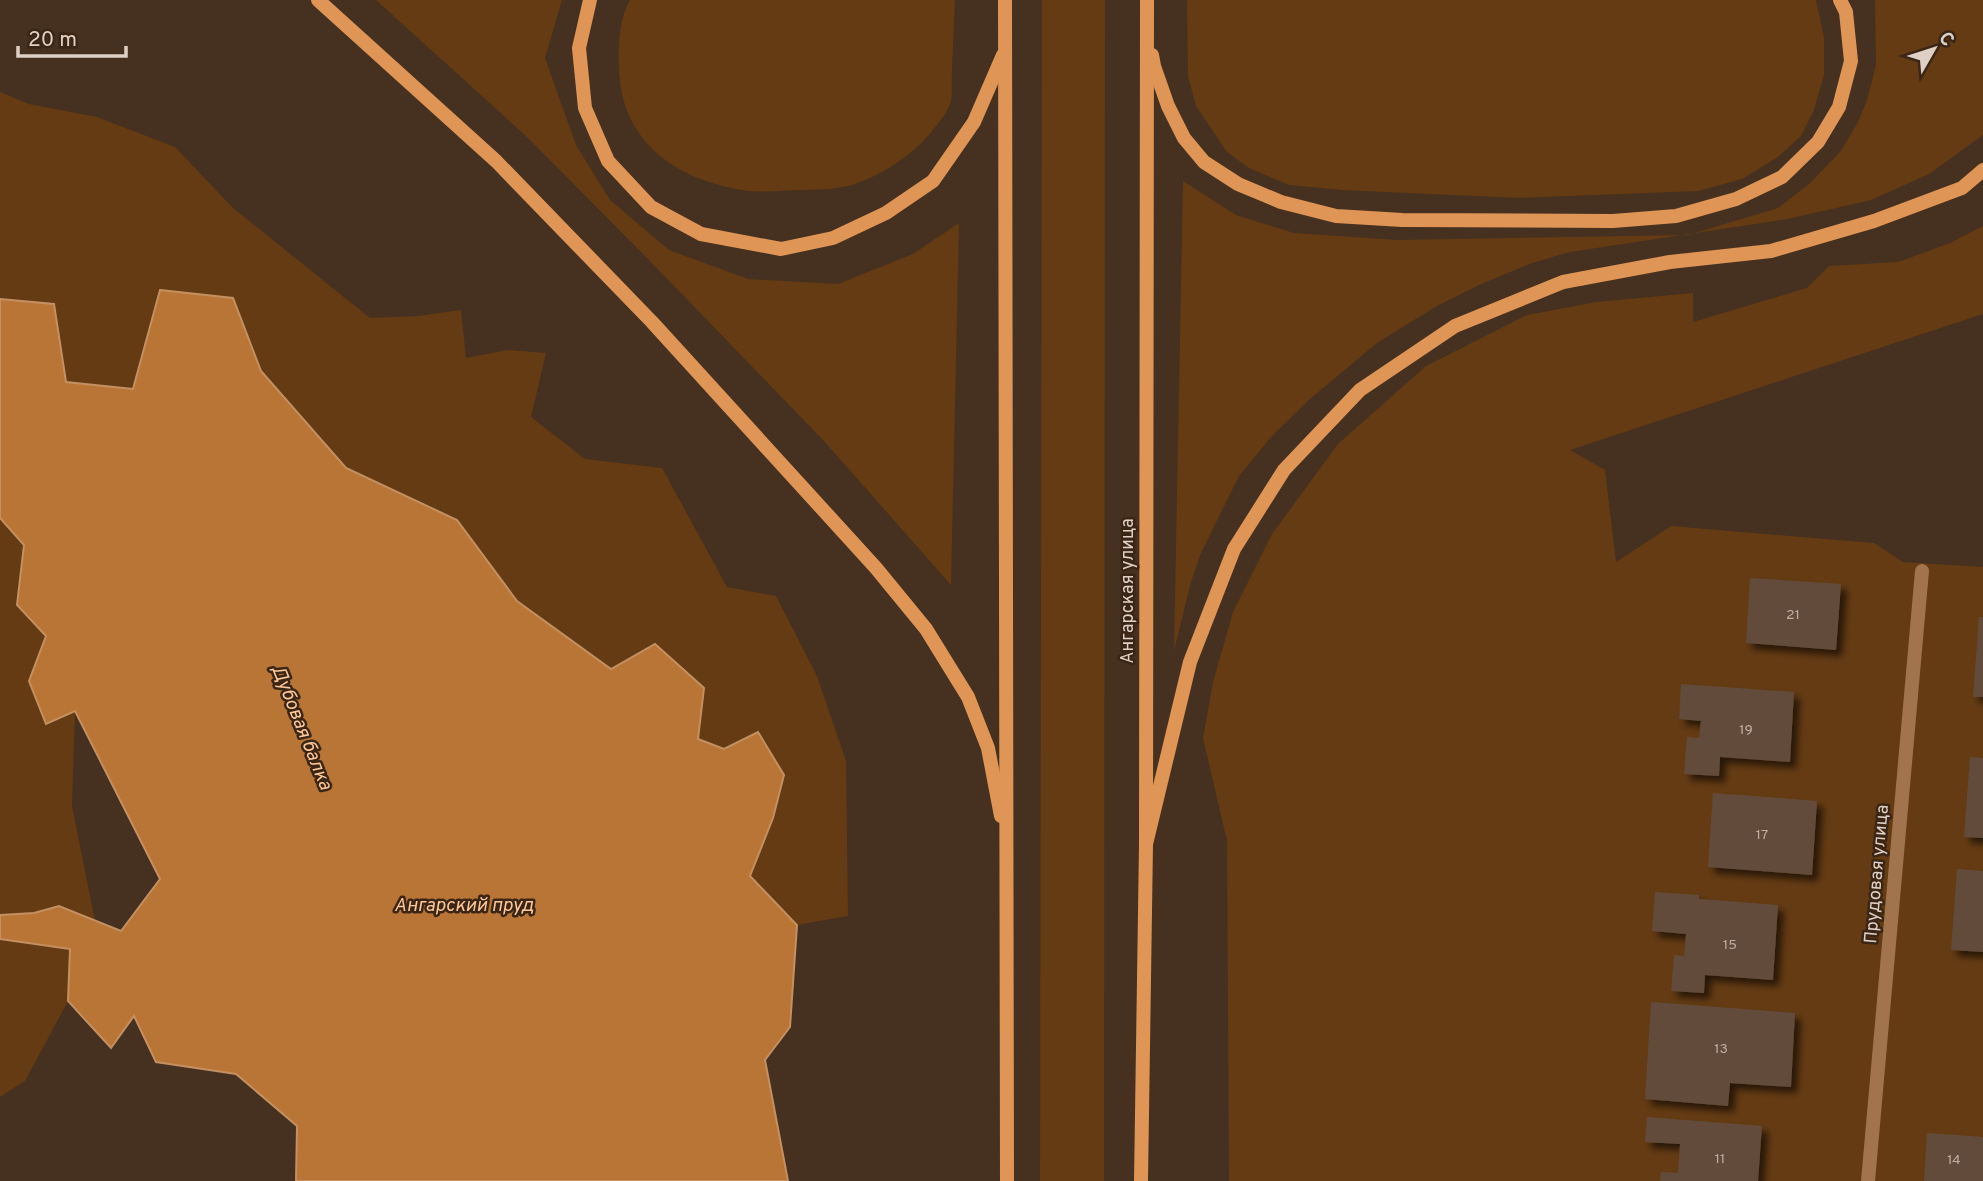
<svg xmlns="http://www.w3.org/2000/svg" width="1983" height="1181" font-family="Overpass,sans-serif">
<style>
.green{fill:#643b13}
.water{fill:#b97536;stroke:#c49061;stroke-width:2}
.building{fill:#634c3a;filter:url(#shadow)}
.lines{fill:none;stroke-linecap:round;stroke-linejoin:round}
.street{stroke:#a2744d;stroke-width:14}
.secondary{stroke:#df9555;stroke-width:14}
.labels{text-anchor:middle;stroke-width:5;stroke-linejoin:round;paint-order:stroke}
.number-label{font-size:14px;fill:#bfafa2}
.street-label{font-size:18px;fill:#ded0c5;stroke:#3b2615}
.water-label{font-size:19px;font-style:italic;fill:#ffc799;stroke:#3b2615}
</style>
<defs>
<filter id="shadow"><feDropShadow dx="6" dy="6" stdDeviation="3.5" flood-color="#0009"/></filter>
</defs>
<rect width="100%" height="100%" fill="#46301f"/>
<g class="green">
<polygon points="376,0 562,0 545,58 576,145 610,200 669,250 748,279 838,284 913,254 959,223 951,585 824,441 648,259 527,137"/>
<path d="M630,0H955C954,23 953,46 952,69C951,79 953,91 951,101C947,115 936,126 928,136C911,155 886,172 863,181C842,190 816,190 795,190C778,191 758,193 742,190C674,179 620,140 619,67C618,46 619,19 630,0Z"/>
<polygon points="1042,0 1105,0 1104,1181 1040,1181"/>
<polygon points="1187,0 1816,0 1824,38 1824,75 1814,110 1801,136 1778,157 1742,179 1698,191 1520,198 1342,190 1289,185 1249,168 1227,152 1196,106 1188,76"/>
<polygon points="1875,0 1983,0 1983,135 1929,174 1871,200 1788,219 1570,252 1532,263 1479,285 1437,306 1377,343 1310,399 1272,436 1239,476 1201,553 1191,582 1174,651 1183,181 1236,215 1294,233 1398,240 1688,235 1778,208 1810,183 1840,152 1857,124 1867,100 1876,65"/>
<polygon points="0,92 29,104 97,117 175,147 233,208 370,318 418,316 461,310 466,358 507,350 546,353 531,417 585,459 662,468 727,587 776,596 817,676 846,761 848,916 797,925 750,876 773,818 758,733 724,749 698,739 611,669 517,601 457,520 346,468 261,371 233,298 134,389 66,382 54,304 0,299"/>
<polygon points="1983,226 1983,314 1570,450 1605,470 1616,562 1671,526 1874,543 1903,562 1983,567 1983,1181 1229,1181 1227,841 1203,738 1213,682 1233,612 1272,534 1338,444 1426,366 1527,315 1596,302 1693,293 1693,322 1807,288 1829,266 1898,262 1950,243"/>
<polygon points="0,518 24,545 17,605 46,636 29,681 46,724 75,711 72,806 95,921 59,906 34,913 0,915"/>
<polygon points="0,939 70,949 68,1001 25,1081 0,1097"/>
</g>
<polygon class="water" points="160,290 233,298 261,371 346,468 457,520 517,601 611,669 655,644 704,688 698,739 724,749 758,732 784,775 773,818 750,876 797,925 790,1027 765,1060 788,1181 296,1181 297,1126 236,1074 156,1062 134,1016 111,1048 68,1001 70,949 0,939 0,915 34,913 59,906 121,931 160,879 75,711 46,724 29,681 46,636 17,605 24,545 0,518 0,299 54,304 66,382 133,389"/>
<g class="building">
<polygon points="1750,578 1841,584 1836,650 1746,643"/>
<polygon points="1979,617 1983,617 1983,697 1973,697"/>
<polygon points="1681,684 1794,692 1790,762 1720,757 1719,776 1684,774 1687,737 1699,738 1701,721 1679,719"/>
<polygon points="1970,757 1983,758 1983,838 1964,837"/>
<polygon points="1713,793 1817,801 1812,875 1708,867"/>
<polygon points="1957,869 1983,871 1983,952 1951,950"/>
<polygon points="1655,892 1699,895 1699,899 1778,905 1773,980 1705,975 1704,993 1671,991 1674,955 1684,956 1686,934 1652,931"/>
<polygon points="1651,1002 1795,1013 1791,1087 1730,1083 1728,1106 1645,1099"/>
<polygon points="1647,1117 1762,1126 1758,1181 1660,1181 1661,1172 1678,1173 1680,1144 1645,1142"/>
<polygon points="1927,1133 1983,1137 1983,1181 1924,1181"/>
</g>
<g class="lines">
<polyline class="street" points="1868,1181 1922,571"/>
<g class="secondary">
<polyline points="318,0 496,161 652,322 876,568 926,629 968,697 988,748 1001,816"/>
<polyline points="590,0 579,48 585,108 608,161 651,207 701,234 781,249 833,238 886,213 933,181 974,122 1003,55"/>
<polyline points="1005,0 1007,1181"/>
<polyline points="1152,55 1154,66 1168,106 1184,138 1204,162 1238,184 1281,202 1336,216 1402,220 1613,221 1676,216 1736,199 1782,177 1818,142 1839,107 1851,61 1846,12 1840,0"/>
<polyline points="1146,844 1190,662 1234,549 1284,470 1360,390 1455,326 1563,282 1670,262 1771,251 1874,221 1962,188 1983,170"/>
<polyline points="1141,1181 1146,844 1147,0"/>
</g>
</g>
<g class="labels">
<g class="number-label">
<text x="1793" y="619">21</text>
<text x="1746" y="734">19</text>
<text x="1762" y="839">17</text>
<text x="1730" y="949">15</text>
<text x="1721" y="1053">13</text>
<text x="1720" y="1163">11</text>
<text x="1954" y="1164">14</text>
</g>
<g class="street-label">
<text transform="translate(1127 591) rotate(-90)" y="6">Ангарская улица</text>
<text transform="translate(1876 874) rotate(-85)" y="6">Прудовая улица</text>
</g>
<g class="water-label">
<text transform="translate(303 727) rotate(68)" y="7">Дубовая балка</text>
<text x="464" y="911">Ангарский пруд</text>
</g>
</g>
<g transform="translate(1934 49) rotate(51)" stroke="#3b2615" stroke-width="5" paint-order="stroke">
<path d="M0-5L12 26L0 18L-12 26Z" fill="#ded0c5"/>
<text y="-10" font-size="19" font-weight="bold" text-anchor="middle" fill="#ded0c5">С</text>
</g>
<path d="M18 46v10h108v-10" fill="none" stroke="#ded0c5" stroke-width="3.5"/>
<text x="28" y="46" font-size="21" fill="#ded0c5" stroke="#3b2615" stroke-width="5" paint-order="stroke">20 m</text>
</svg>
